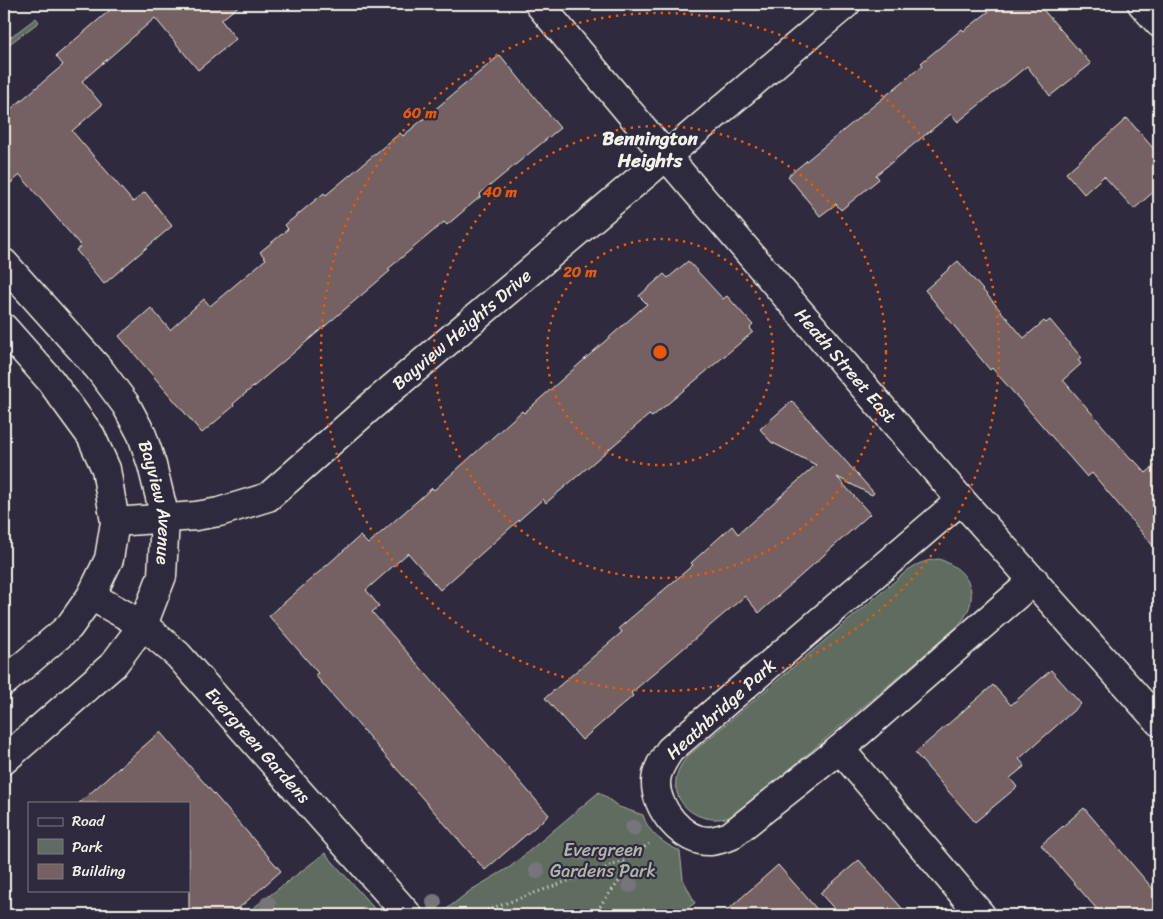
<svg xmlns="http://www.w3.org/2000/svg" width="1163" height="919" font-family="Sriracha,sans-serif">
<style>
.green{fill:#606c61;stroke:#aaaea4}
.building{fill:#756162;stroke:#f4f1e8}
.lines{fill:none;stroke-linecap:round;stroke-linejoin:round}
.minor-casing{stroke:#f4f1e8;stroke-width:31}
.secondary-casing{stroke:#f4f1e8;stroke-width:31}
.path{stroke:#f4f1e8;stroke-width:3;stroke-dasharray:1 4;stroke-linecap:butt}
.minor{stroke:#2f2a3d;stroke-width:28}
.secondary{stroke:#2f2a3d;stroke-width:28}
.tree{fill:#76767a}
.ring{fill:none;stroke:#e8590c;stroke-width:2.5;stroke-dasharray:2.5 5}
.labels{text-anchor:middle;stroke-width:4.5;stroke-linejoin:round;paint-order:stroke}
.street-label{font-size:18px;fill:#f4f1e8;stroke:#2f2a3d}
.park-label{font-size:18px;fill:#b1b5ab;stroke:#2f2a3d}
.neighbourhood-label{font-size:19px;font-weight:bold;fill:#f4f1e8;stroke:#2f2a3d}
.centre{fill:#e8590c;stroke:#2f2a3d;stroke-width:2.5}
.ring-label{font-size:15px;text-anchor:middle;font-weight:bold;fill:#e8590c;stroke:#2f2a3d;stroke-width:4.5;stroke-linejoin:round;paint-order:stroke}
</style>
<rect width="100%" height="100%" fill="#2f2a3d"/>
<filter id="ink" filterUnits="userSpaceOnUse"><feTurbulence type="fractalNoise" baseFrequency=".02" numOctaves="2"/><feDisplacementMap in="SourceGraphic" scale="10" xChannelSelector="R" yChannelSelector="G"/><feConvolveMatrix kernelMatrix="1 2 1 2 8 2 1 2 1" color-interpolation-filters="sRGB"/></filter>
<g filter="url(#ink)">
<g class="green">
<polygon points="36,18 39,22 4,48 4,42"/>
<path d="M939,559C973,571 982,600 957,627L736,815C694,832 656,792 687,757L908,570C918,563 927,560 939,559Z"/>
<path d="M599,792L619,807L643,815C648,833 664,844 680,851L683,879L695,903L678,915H439L471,890L510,867Z"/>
<polygon points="325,853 380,915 244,915"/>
</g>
<g class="building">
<polygon points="117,4 241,4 221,20 236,39 198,70 155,18 82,81 102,105 72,131 133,202 145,192 172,226 104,284 76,250 81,246 20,175 4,189 4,115 63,65 56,56"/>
<polygon points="998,4 1038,4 1091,64 1050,96 1027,66 958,122 951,114 876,175 879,179 841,210 836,204 820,216 788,176 923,65 921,63 962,29 964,31"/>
<polygon points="500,55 560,128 480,194 481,196 447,225 444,222 388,269 390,271 233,404 234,406 202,433 119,336 151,308 170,330 204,299 210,306 266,259 260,252 288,229 285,225 324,193 326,195 400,133 403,136"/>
<polygon points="1127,118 1159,155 1159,187 1134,209 1104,176 1084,194 1066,173"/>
<polygon points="688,261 723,299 727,296 753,325 750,328 753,332 652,417 649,415 546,503 543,499 440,590 408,553 366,590 379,606 372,612 549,815 485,870 315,675 318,673 269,616 360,536 368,544 432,488 434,490 522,411 524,413 647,304 639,296 664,274 668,278"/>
<polygon points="958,261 1024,338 1044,321 1046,323 1050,320 1081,357 1078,360 1081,364 1063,380 1133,461 1134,460 1146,473 1159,462 1159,553 1092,473 1087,477 992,368 990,370 925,290"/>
<polygon points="792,401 874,493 872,495 837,477 870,514 759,613 745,596 631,693 633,696 582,740 545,698 622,632 619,628 693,565 691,563 732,526 738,534 816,465 771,442 760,429"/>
<polygon points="1051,670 1081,704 1019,759 1025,766 1010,778 1017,787 975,822 915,753 993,685 1011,705"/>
<polygon points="160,732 281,871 231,915 189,915 189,803 79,803"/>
<polygon points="1084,808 1159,896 1159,915 1102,915 1041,845"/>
<polygon points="859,860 908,915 840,915 820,893"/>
<polygon points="778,865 822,915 722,915"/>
</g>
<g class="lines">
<g class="minor-casing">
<g id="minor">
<path id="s1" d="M539,4L666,156L961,500L1159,722"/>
<polyline points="1142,4 1159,23"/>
<path d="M961,500L670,750C664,759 656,770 656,782C655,808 683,843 711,841C717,840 724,838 730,836L840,749L1034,580"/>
<path id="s2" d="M115,522L196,516L219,512L268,497L369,408L846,4"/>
<path id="s3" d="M91,596L143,625L178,655L408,915"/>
<polyline points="840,749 981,915"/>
</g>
</g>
<g class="secondary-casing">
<g id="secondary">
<path id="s4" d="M4,263L99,369L126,405L142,435L152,465L165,518L162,576L143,625L113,665L4,760"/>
<polyline points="4,328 50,380 91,436 106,469 115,522 109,559 91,596 69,627 4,682"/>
</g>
</g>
<g class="path">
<polyline points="473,915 624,861 649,844"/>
<polyline points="595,915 604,900 622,878 624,861"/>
</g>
<use href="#minor" class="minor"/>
<use href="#secondary" class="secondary"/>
</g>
<g class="tree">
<circle cx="633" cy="828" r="8"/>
<circle cx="582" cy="853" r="8"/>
<circle cx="537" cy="871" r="8"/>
<circle cx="630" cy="885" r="8"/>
<circle cx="434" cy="902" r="8"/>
<circle cx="268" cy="904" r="8"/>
</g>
</g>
<g class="ring">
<circle cx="660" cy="352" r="113"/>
<circle cx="660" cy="352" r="226"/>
<circle cx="660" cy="352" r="339"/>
</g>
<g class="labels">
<g class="street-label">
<text dy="6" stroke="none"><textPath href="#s2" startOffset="412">Bayview Heights Drive</textPath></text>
<text dy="6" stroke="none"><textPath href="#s1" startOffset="474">Heath Street East</textPath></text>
<text dy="6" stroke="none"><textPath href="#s4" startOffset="291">Bayview Avenue</textPath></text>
<text transform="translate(721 709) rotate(-42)" y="6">Heathbridge Park</text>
<text dy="6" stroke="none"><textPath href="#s3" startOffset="226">Evergreen Gardens</textPath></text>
</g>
<g class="park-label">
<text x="603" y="856">Evergreen<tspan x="603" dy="21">Gardens Park</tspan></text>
</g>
<g class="neighbourhood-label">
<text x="650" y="145">Bennington<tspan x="650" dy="22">Heights</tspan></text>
</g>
</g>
<circle cx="660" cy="352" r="8" class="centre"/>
<g class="ring-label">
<text x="420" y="118">60 m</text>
<text x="500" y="197">40 m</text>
<text x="580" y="277">20 m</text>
</g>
<rect width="1163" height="919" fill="none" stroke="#2f2a3d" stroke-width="20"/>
<rect x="10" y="10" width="1143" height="899" fill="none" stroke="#f4f1e8" stroke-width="2" filter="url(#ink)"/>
<rect x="28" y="802" width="162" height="90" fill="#2f2a3d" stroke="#7e7a81"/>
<rect x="38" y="818" width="25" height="8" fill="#2f2a3d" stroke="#7e7a81"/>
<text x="72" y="826" font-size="15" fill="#f4f1e8">Road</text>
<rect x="38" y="839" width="25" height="15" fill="#606c61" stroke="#7e7a81"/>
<text x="72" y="852" font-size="15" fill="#f4f1e8">Park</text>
<rect x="38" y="864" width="25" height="15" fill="#756162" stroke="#7e7a81"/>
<text x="72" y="876" font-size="15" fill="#f4f1e8">Building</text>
</svg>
